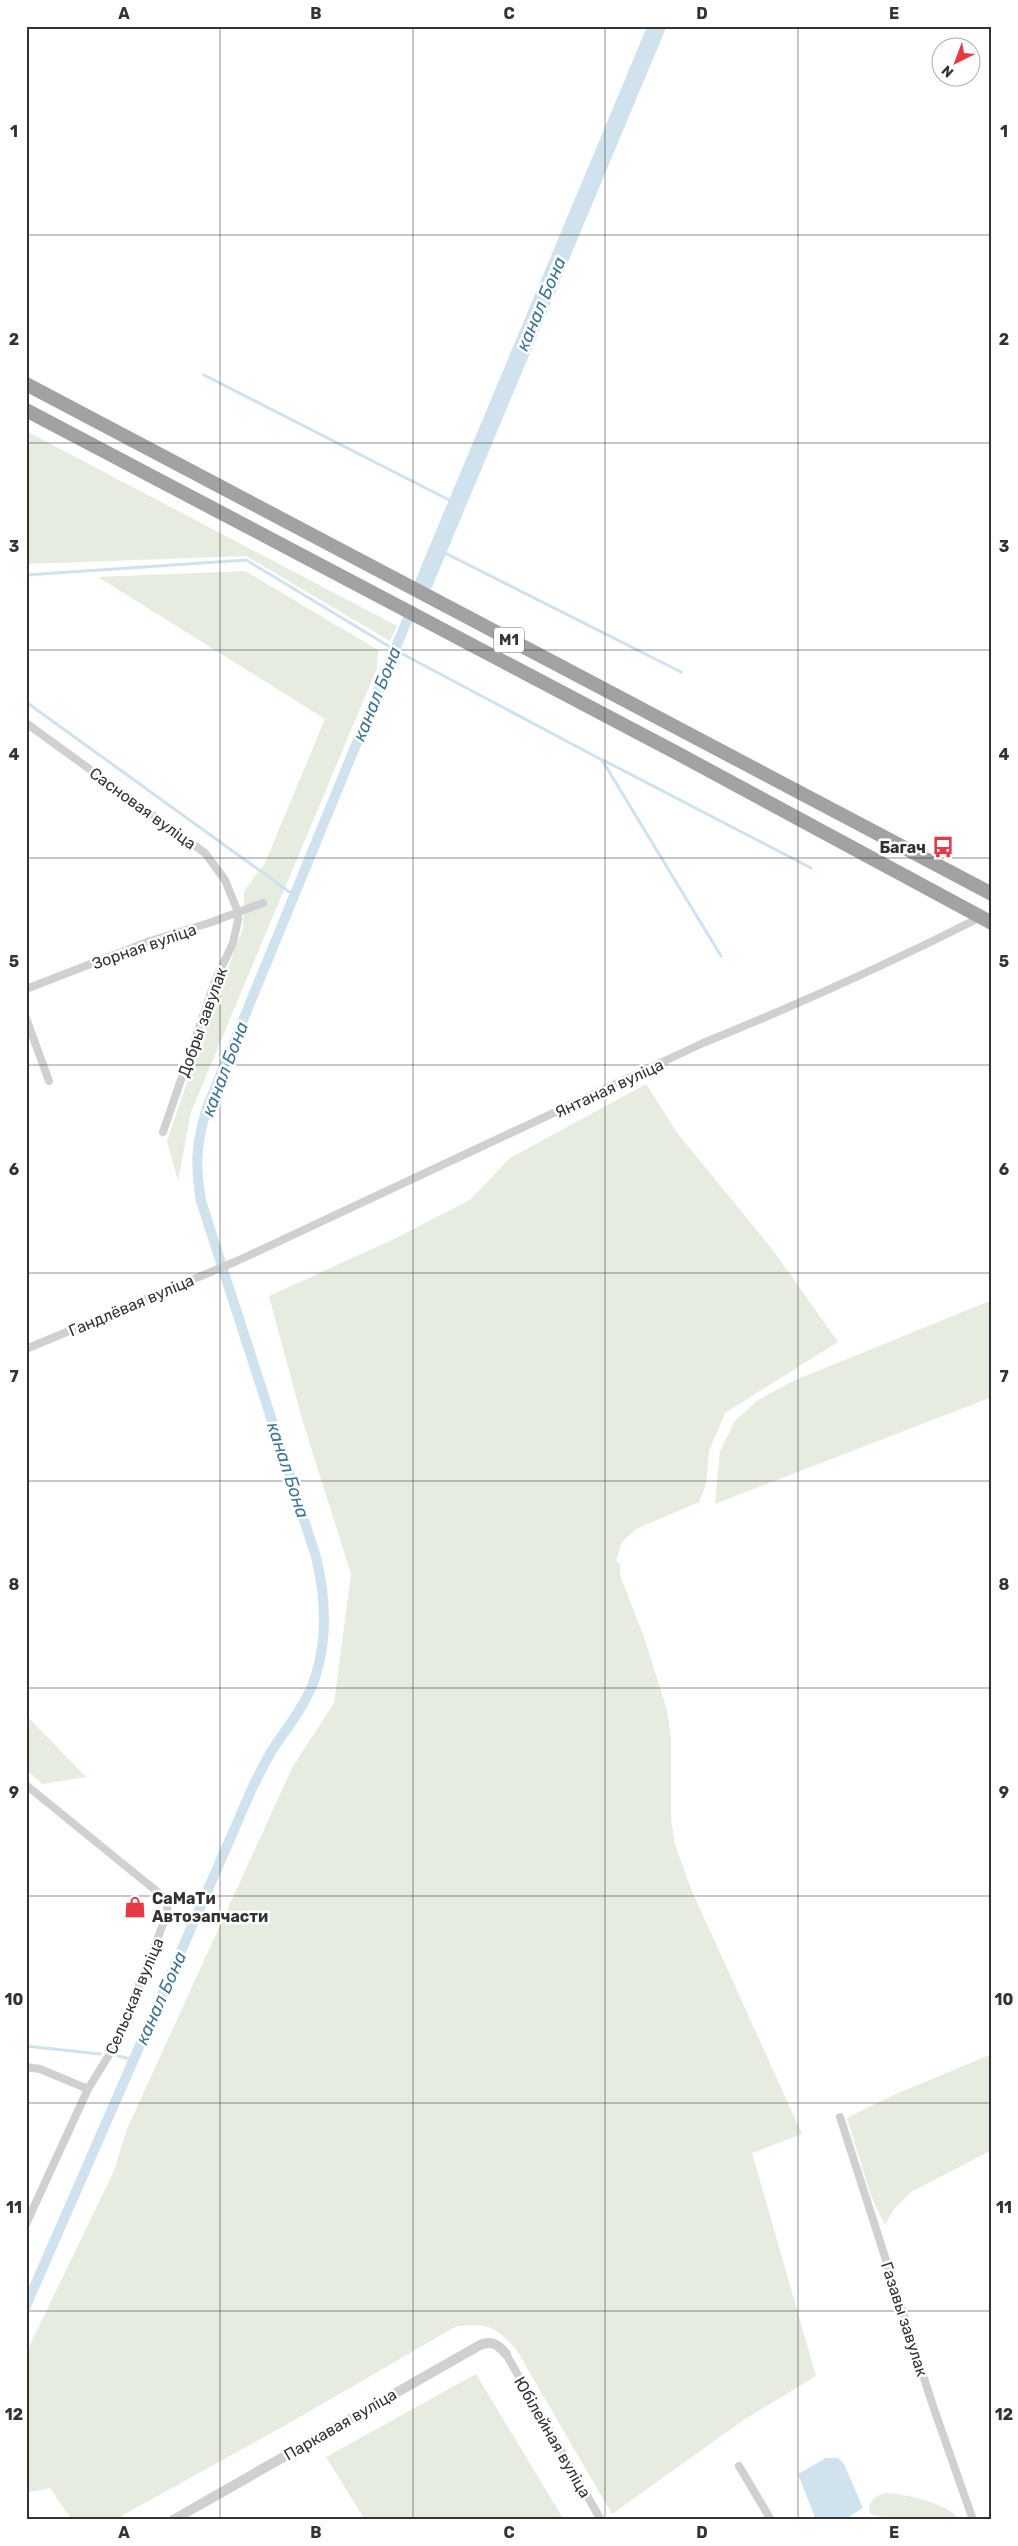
<svg xmlns="http://www.w3.org/2000/svg" width="1018" height="2546" font-family="Rubik,sans-serif">
<style>
.green{fill:#e6ecdf}
.water{fill:#cfe2ee}
.lines{fill:none;stroke-linecap:round;stroke-linejoin:round}
.stream{stroke:#cfe2ee;stroke-width:3}
.canal{stroke:#cfe2ee;stroke-width:10}
.river{stroke:#cfe2ee;stroke-width:18}
.minor{stroke:#d0d0d0;stroke-width:8}
.tertiary{stroke:#d0d0d0;stroke-width:10}
.trunk{stroke:#a2a2a2;stroke-width:14}
.grid{fill:none;stroke:#333;stroke-width:1;stroke-opacity:0.55}
.labels{text-anchor:middle;stroke-width:5;stroke-linejoin:round;paint-order:stroke}
.shield{fill:#fff;stroke:#707070;stroke-width:1}
.shield-label{font-size:15px;font-weight:bold;fill:#333}
.street-label{font-size:16px;fill:#333;stroke:#fff}
.poi-label{font-size:16px;font-weight:bold;fill:#333;stroke:#fff;text-anchor:end}
.water-label{font-size:18px;font-style:italic;fill:#3f7597;stroke:#fff}
.neatline{fill:none;stroke:#333;stroke-width:2}
.grid-label{font-size:16px;text-anchor:middle;font-weight:bold;fill:#333}
</style>
<rect width="100%" height="100%" fill="#fff"/>
<g class="green">
<polygon points="26,431 397,626 390,641 246,556 26,564"/>
<polygon points="245,571 378,650 377,668 191,1112 178,1181 167,1141 210,1015 243,928 244,891 265,863 325,719 98,577"/>
<path d="M646,1084L678,1134L772,1249L838,1342L725,1413L709,1451L706,1485L699,1502L636,1529L622,1542L616,1560L620,1564V1575L645,1640L667,1710L671,1737V1819L675,1845L692,1891L802,2134L752,2153L816,2376L745,2419L612,2514L516,2349C494,2326 487,2322 455,2327L291,2422L114,2520H72L50,2488L26,2493V2353L114,2171L127,2129L292,1768L334,1703L351,1574L302,1419L269,1296L394,1239L470,1200L510,1158Z"/>
<polygon points="992,1300 992,1397 715,1504 720,1451 735,1421 758,1400 793,1381"/>
<polygon points="26,1715 86,1777 43,1784 26,1770"/>
<polygon points="992,2054 992,2150 911,2192 894,2209 885,2225 871,2196 847,2118 889,2097"/>
<polygon points="476,2374 564,2520 365,2520 326,2457"/>
<path d="M885,2493C901,2493 952,2504 959,2520H896L870,2514C868,2500 873,2498 885,2493Z"/>
</g>
<polygon class="water" points="826,2458 838,2458 844,2464 863,2508 844,2520 816,2520 798,2474"/>
<g class="lines">
<g class="stream">
<polyline points="204,375 457,504"/>
<polyline points="439,550 681,672"/>
<polyline points="26,575 246,560 395,650 602,760 721,956"/>
<polyline points="26,702 295,896"/>
<polyline points="603,760 811,868"/>
<polyline points="26,2046 100,2054"/>
<polyline points="118,2056 135,2060"/>
</g>
<path class="canal" d="M26,2306C101,2138 174,1969 247,1800C254,1783 262,1768 271,1752C286,1729 306,1705 315,1678C328,1638 326,1598 316,1557L201,1201C195,1165 196,1143 207,1108L408,618"/>
<polyline class="river" points="424,583 657,26"/>
<g class="minor">
<polyline points="26,723 205,853 225,880 238,912 238,920 233,943 215,981 163,1132"/>
<polyline points="26,989 150,941 209,923 263,903"/>
<polyline points="26,1018 49,1081"/>
<path d="M26,1349L237,1261L703,1043C797,1005 890,963 981,917"/>
<polyline points="26,1785 165,1898 168,1904 166,1917 114,2047 88,2089 26,2224"/>
<polyline points="26,2067 40,2069 88,2089"/>
<polyline points="840,2117 933,2406 973,2520"/>
<polyline points="506,2354 601,2520"/>
<polyline points="739,2466 771,2520"/>
</g>
<path class="tertiary" d="M173,2520L480,2345C492,2340 499,2345 506,2354"/>
<g class="trunk">
<polyline points="26,384 992,894"/>
<polyline points="26,410 675,752 992,923"/>
</g>
</g>
<path class="grid" d="M220,26V2520M413,26V2520M605,26V2520M798,26V2520M26,235H992M26,443H992M26,650H992M26,858H992M26,1065H992M26,1273H992M26,1481H992M26,1688H992M26,1896H992M26,2103H992M26,2311H992"/>
<defs>
<g id="bus-bare" transform="scale(1.725)"><path d="M-5-6H5V4H4V6H2V4H-2V6H-4V4H-5ZM-3.5-4V0h7V-4ZM-3.5 1.2v1.5H-2V1.2ZM2 1.2v1.5H3.5V1.2Z" fill="#e63946" stroke="#fff" stroke-width="2.5" paint-order="stroke"/></g>
<g id="shop-bare" transform="scale(1.725)"><path d="M-5-2.5h2.3a2.7 3.5 0 0 1 5.4 0H5L5.5 6h-11ZM-1.5-2.5h3a1.5 2.3 0 0 0-3 0Z" fill="#e63946" stroke="#fff" stroke-width="2.5" paint-order="stroke"/></g>
</defs>
<g fill-rule="evenodd">
<use href="#bus-bare" x="943" y="847"/>
<use href="#shop-bare" x="135" y="1907"/>
</g>
<g class="labels">
<rect class="shield" x="494" y="627.5" width="30" height="25" rx="4"/>
<g class="shield-label">
<text x="509" y="645">М1</text>
</g>
<g class="street-label">
<text transform="translate(143 808) rotate(36)" y="6">Сасновая вуліца</text>
<text transform="translate(144 946) rotate(-19)" y="6">Зорная вуліца</text>
<text transform="translate(202 1022) rotate(-70)" y="6">Добры завулак</text>
<text transform="translate(609 1088) rotate(-25)" y="6">Янтаная вуліца</text>
<text transform="translate(131 1305) rotate(-23)" y="6">Гандлёвая вуліца</text>
<text transform="translate(134 1996) rotate(-67)" y="6">Сельская вуліца</text>
<text transform="translate(905 2319) rotate(72)" y="6">Газавы завулак</text>
<text transform="translate(340 2424) rotate(-30)" y="6">Паркавая вуліца</text>
<text transform="translate(553 2437) rotate(60)" y="6">Юбілейная вуліца</text>
</g>
<g class="poi-label">
<text x="926" y="853">Багач</text>
<text x="152" y="1904" text-anchor="start">СаМаТи<tspan x="152" dy="18">Автоэапчасти</tspan></text>
</g>
<g class="water-label">
<text transform="translate(541 304) rotate(-67)" y="6">канал Бона</text>
<text transform="translate(377 694) rotate(-68)" y="6">канал Бона</text>
<text transform="translate(225 1069) rotate(-69)" y="6">канал Бона</text>
<text transform="translate(288 1470) rotate(72)" y="6">канал Бона</text>
<text transform="translate(161 1998) rotate(-66)" y="6">канал Бона</text>
</g>
</g>
<rect width="1018" height="2546" fill="none" stroke="#ffffff" stroke-width="55"/>
<g transform="translate(956 62) rotate(222)"><circle r="24" fill="#ffffff" stroke="#adadad"/>
<path d="M0-4L9 19L0 12L-9 19Z" fill="#e63946"/>
<text y="-8" font-size="14" font-weight="bold" text-anchor="middle" fill="#333333">N</text>
</g>
<rect x="28" y="28" width="962" height="2490" class="neatline"/>
<g class="grid-label">
<text x="124" y="19">A</text>
<text x="316" y="19">B</text>
<text x="509" y="19">C</text>
<text x="702" y="19">D</text>
<text x="894" y="19">E</text>
<text x="14" y="137">1</text>
<text x="1004" y="137">1</text>
<text x="14" y="345">2</text>
<text x="1004" y="345">2</text>
<text x="14" y="552">3</text>
<text x="1004" y="552">3</text>
<text x="14" y="760">4</text>
<text x="1004" y="760">4</text>
<text x="14" y="967">5</text>
<text x="1004" y="967">5</text>
<text x="14" y="1175">6</text>
<text x="1004" y="1175">6</text>
<text x="14" y="1382">7</text>
<text x="1004" y="1382">7</text>
<text x="14" y="1590">8</text>
<text x="1004" y="1590">8</text>
<text x="14" y="1798">9</text>
<text x="1004" y="1798">9</text>
<text x="14" y="2005">10</text>
<text x="1004" y="2005">10</text>
<text x="14" y="2213">11</text>
<text x="1004" y="2213">11</text>
<text x="14" y="2420">12</text>
<text x="1004" y="2420">12</text>
<text x="124" y="2538">A</text>
<text x="316" y="2538">B</text>
<text x="509" y="2538">C</text>
<text x="702" y="2538">D</text>
<text x="894" y="2538">E</text>
</g>
</svg>
